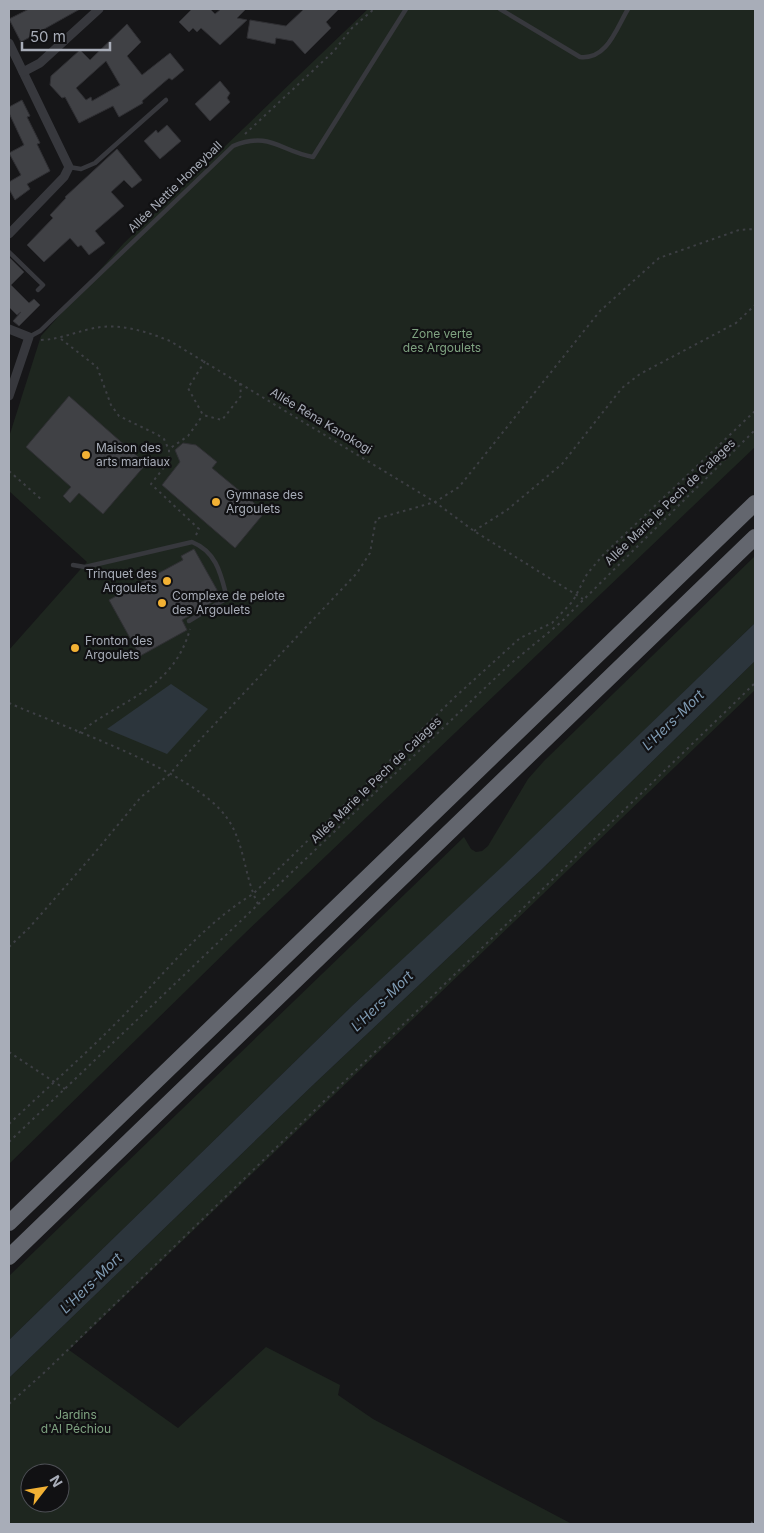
<svg xmlns="http://www.w3.org/2000/svg" width="764" height="1533" font-family="Inter,sans-serif">
<style>
.green{fill:#1e261f;fill-rule:evenodd}
.water{fill:#2c353c}
.building{fill:#404145;stroke:#303034;fill-rule:evenodd}
.lines{fill:none;stroke-linecap:round;stroke-linejoin:round}
.path{stroke:#3d3f44;stroke-width:2;stroke-dasharray:2.5 4;stroke-linecap:butt}
.service{stroke:#37383d;stroke-width:4.5}
.minor{stroke:#37383d;stroke-width:9}
.motorway{stroke:#63666e;stroke-width:16}
.poi-dot{fill:#f2b134;stroke:#111113;stroke-width:2}
.labels{text-anchor:middle;stroke-width:4.5;stroke-linejoin:round;paint-order:stroke}
.street-label{font-size:12px;fill:#a8adb8;stroke:#111113}
.park-label{font-size:12px;fill:#7fa381;stroke:#111113}
.poi-label{font-size:12px;fill:#a8adb8;stroke:#111113;text-anchor:start}
.water-label{font-size:14px;font-style:italic;fill:#7f9bb3;stroke:#111113}
</style>
<rect width="100%" height="100%" fill="#161618"/>
<g class="green">
<polygon points="368,9 755,9 755,447 243,935 9,1164 9,650 87,562 9,491 9,437 41,336 124,243"/>
<polygon points="755,556 755,623 503,867 353,1005 9,1340 9,1276 464,837 471,849 476,852 482,851 488,846 528,779 544,761"/>
<path d="M755,661V690L69,1350L178,1428L266,1347L340,1385L338,1395L373,1419L572,1524H9V1378L313,1085L541,870ZM30,1473H60V1503H30Z"/>
</g>
<g class="water">
<polygon points="755,623 755,661 541,870 313,1085 9,1378 9,1340 353,1005 503,866"/>
<polygon points="171,684 208,709 167,754 107,729"/>
</g>
<g class="building">
<polygon points="29,9 80,9 21,42 9,19"/>
<polygon points="192,9 210,9 215,14 221,9 246,9 237,18 247,20 220,45 201,28 197,32 193,28 189,32 179,22"/>
<polygon points="304,9 339,9 326,22 331,28 305,54 293,41 276,38 275,44 247,38 250,20 286,26"/>
<path d="M127,24L141,42L127,56L142,75L170,53L184,70L172,80L169,78L142,101L143,103L119,117L113,106L79,123L65,97L62,98L50,85L51,76L80,50L90,60ZM106,61L120,85L92,101L91,97L86,100L76,88Z"/>
<polygon points="220,81 230,93 227,98 230,102 210,121 195,104"/>
<polygon points="22,100 30,116 27,117 40,143 37,144 50,171 27,184 30,189 15,200 9,189 9,182 21,175 9,153 24,145 9,113 9,107"/>
<polygon points="167,125 181,141 160,159 144,141 156,130 158,133"/>
<polygon points="117,149 142,180 132,188 124,180 111,192 124,206 95,231 105,243 89,255 81,245 78,247 70,238 44,262 27,245 53,218 50,215 66,198 65,197"/>
<polygon points="9,257 24,272 11,285 29,303 34,299 40,305 19,326 13,321 21,312 17,315 9,307"/>
<polygon points="69,396 146,464 103,514 79,493 70,503 63,496 71,487 26,447"/>
<polygon points="183,443 196,445 217,462 212,468 265,512 235,548 162,485 180,462 175,450"/>
<polygon points="194,549 221,597 182,620 187,630 140,656 109,600 183,560 181,556"/>
</g>
<g class="lines">
<g class="path">
<polyline points="245,134 334,51 352,28 374,9"/>
<polyline points="61,339 97,367 111,405 119,416 158,435 164,439 168,448"/>
<path d="M41,340C61,339 72,333 90,329C118,322 145,331 170,341L435,502L474,531L583,599"/>
<polyline points="205,361 188,388 203,415 222,420 241,396 240,383"/>
<polyline points="9,471 42,500"/>
<polyline points="474,531 507,510 562,464 622,388 640,374 736,323 755,305"/>
<polyline points="196,535 199,529 151,484 169,461 169,449 188,436 203,415"/>
<path d="M9,703C65,728 193,770 227,818C245,843 244,877 258,904"/>
<path d="M79,733C123,698 173,690 190,629"/>
<polyline points="9,947 29,928 92,856 141,797 170,774 194,746 357,573 370,553 376,519 435,502 459,487 600,311 659,258 739,230 755,229"/>
<polyline points="9,1052 65,1089"/>
<path d="M9,1124C47,1088 86,1054 123,1016C165,973 201,926 253,894L455,697L520,638L552,623L573,601L587,574L603,555L755,411"/>
<polyline points="9,1142 509,665 560,623 755,430"/>
<polyline points="9,1404 46,1371 755,683"/>
<polyline points="751,1524 755,1518"/>
</g>
<g class="service">
<path d="M500,9L580,57C607,60 616,29 628,9"/>
<polyline points="69,167 81,169 95,163 166,100"/>
<polyline points="9,252 43,285 38,290"/>
<path d="M29,337L40,331L233,146C270,131 280,151 313,157L406,9"/>
<path d="M73,565L85,567L192,542C217,552 221,575 227,598L189,621"/>
</g>
<g class="minor">
<polyline points="9,43 69,167 64,177 9,234"/>
<polyline points="23,72 40,63 99,9"/>
<polyline points="9,329 29,337 9,396"/>
</g>
<g class="motorway">
<polyline points="9,1223 755,503"/>
<polyline points="9,1257 755,537"/>
</g>
</g>
<g class="poi-dot">
<circle cx="86" cy="455" r="5"/>
<circle cx="216" cy="502" r="5"/>
<circle cx="167" cy="581" r="5"/>
<circle cx="162" cy="603" r="5"/>
<circle cx="75" cy="648" r="5"/>
</g>
<g class="labels">
<g class="street-label">
<text transform="translate(175 187) rotate(-44)" y="4">Allée Nettie Honeyball</text>
<text transform="translate(321 421) rotate(31)" y="4">Allée Réna Kanokogi</text>
<text transform="translate(670 502) rotate(-44)" y="4">Allée Marie le Pech de Calages</text>
<text transform="translate(376 780) rotate(-44)" y="4">Allée Marie le Pech de Calages</text>
</g>
<g class="park-label">
<text x="442" y="338">Zone verte<tspan x="442" dy="14">des Argoulets</tspan></text>
<text x="76" y="1419">Jardins<tspan x="76" dy="14">d'Al Péchiou</tspan></text>
</g>
<g class="poi-label">
<text x="96" y="452">Maison des<tspan x="96" dy="14">arts martiaux</tspan></text>
<text x="226" y="499">Gymnase des<tspan x="226" dy="14">Argoulets</tspan></text>
<text x="157" y="578" text-anchor="end">Trinquet des<tspan x="157" dy="14">Argoulets</tspan></text>
<text x="172" y="600">Complexe de pelote<tspan x="172" dy="14">des Argoulets</tspan></text>
<text x="85" y="645">Fronton des<tspan x="85" dy="14">Argoulets</tspan></text>
</g>
<g class="water-label">
<text transform="translate(673 720) rotate(-44)" y="5">L'Hers-Mort</text>
<text transform="translate(382 1001) rotate(-44)" y="5">L'Hers-Mort</text>
<text transform="translate(91 1283) rotate(-44)" y="5">L'Hers-Mort</text>
</g>
</g>
<rect width="764" height="1533" fill="none" stroke="#a8adb8" stroke-width="20"/>
<g transform="translate(45 1488) rotate(59)"><circle r="24" fill="#111113" stroke="#4d4f55"/>
<path d="M0-4L9 19L0 12L-9 19Z" fill="#f2b134"/>
<text y="-8" font-size="14" font-weight="bold" text-anchor="middle" fill="#a8adb8">N</text>
</g>
<path d="M22 42v8h88v-8" fill="none" stroke="#a8adb8" stroke-width="2.5"/>
<text x="30" y="42" font-size="15" fill="#a8adb8" stroke="#111113" stroke-width="4" paint-order="stroke">50 m</text>
</svg>
